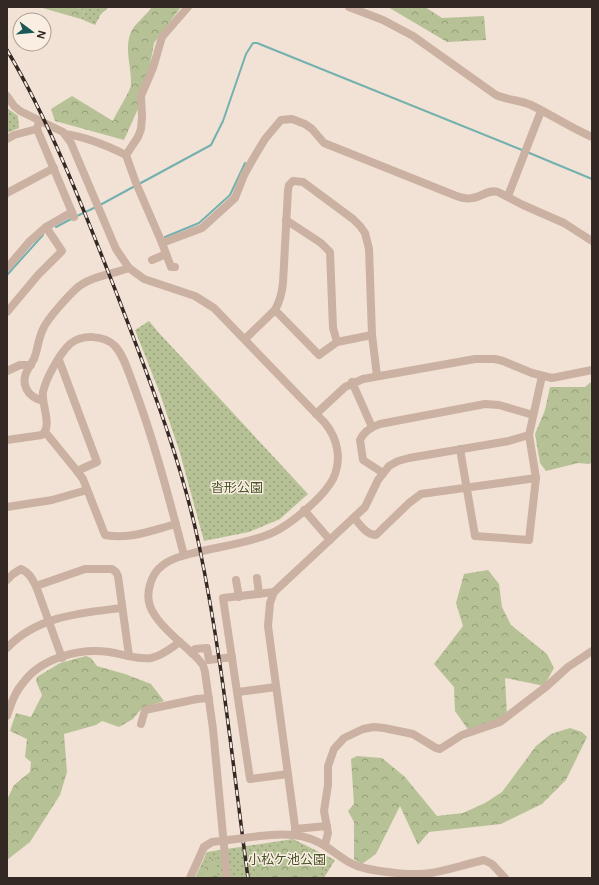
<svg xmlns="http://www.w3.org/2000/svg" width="599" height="885" font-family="'DM Sans','Noto Sans JP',sans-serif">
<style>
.grass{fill:url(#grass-dots)}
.forest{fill:url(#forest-crowns)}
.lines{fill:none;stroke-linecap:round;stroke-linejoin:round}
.stream{stroke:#73b1af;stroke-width:2}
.minor{stroke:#cbb1a1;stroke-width:8}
.rail-casing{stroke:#342824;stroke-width:3.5}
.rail{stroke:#faede2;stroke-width:2;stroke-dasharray:6;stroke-linecap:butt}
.minor-bridge{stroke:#cbb1a1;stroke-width:8}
.labels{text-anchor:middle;stroke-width:3;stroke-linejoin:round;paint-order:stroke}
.park-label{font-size:13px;fill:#475427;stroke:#faede2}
</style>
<defs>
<pattern id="grass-dots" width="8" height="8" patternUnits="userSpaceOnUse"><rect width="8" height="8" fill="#b6c295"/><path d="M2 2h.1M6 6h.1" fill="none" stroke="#959e79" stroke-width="1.8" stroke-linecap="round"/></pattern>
<pattern id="forest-crowns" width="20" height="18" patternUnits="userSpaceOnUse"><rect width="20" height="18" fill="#b6c295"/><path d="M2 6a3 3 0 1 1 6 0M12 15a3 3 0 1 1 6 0" fill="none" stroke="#959e79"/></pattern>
</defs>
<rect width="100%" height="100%" fill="#f2e2d5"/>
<g class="grass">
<polygon points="75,7 109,7 101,14 95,25 81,19 84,11"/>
<polygon points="7,108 18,116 19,128 7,133"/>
<polygon points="149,321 159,333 308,494 280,519 249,532 204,541 180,453 159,391 135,330"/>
<polygon points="293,839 335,860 324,878 195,878 207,852"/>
</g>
<g class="forest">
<polygon points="39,7 75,7 84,11 81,19"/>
<path d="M152,7H181L154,43L145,93L124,140L55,121L51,109L72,96L113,121C116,113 130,92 131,85C132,67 123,47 132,30C135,24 147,14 152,7Z"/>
<polygon points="388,7 425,7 442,18 484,16 486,40 447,42"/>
<polygon points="592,381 592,462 589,464 578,463 546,471 540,463 535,434 545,410 550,387 585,387"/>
<polygon points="488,570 499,584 502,607 511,625 547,654 554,668 544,686 505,678 507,716 469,731 455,711 454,687 434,664 463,626 456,603 464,574"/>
<polygon points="86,656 91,658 97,666 125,674 151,684 164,701 142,708 133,719 119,727 102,721 96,725 64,734 67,772 60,795 30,842 7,860 7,800 14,785 30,772 31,762 25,757 27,739 10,731 16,713 31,717 42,695 36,681 37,677 60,663"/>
<polygon points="570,728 582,732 587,737 566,780 542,804 501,824 429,832 418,845 400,806 376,854 362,864 354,859 354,822 348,811 354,804 351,759 357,756 382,758 405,777 437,816 463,813 485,803 502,792 536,746 551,734"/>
<polygon points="294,843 328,862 317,878 258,878 257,868 266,863 270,855 279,845"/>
<polygon points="216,858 218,878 200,878 207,861"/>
</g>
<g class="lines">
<g class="stream">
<polyline points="527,152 592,179"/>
<polyline points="139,184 211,145 223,121 246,54 253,43 257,43 522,150"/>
<polyline points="100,205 135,186"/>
<polyline points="77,216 96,207"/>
<polyline points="56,227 73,218"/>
<polyline points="165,237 199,223 230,195 245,163"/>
<polyline points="7,275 43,235"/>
</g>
<g class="minor">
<path d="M349,7L383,20L413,36L496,95C507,100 520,100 531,105C552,115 571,128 592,137"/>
<path d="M7,96L14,106L20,111L63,132L71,143L116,249L129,268L144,279L195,296L214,308L325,423C338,439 342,460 333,479C323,498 287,528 267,535C243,544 218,547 193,553C183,556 171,558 163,565C156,570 152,577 150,585C147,595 148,605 154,614C165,632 184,644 198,659L203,665L205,672L213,729L227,878"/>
<polyline points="37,129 74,217"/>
<path d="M65,134C87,137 106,145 126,155L136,183L162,243L202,228L235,198L244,175L253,159L265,139L281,120L292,119L305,124L312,129L324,143L449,193C457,196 465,200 472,198C482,197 488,189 498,192L523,205L564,223L592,241"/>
<polyline points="7,139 14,135 37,129 38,125"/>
<polyline points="126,155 138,137 141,129 142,117 141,96 153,68 162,37 188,7"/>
<polyline points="7,193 54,168"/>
<polyline points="508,196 541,111"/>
<polyline points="286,220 321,243 330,252 333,328 337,342"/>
<polyline points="162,243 171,267 175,267"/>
<polyline points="152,260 166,254"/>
<polyline points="7,268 29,242 46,227 72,212"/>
<polyline points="275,310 319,355 337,342 372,335"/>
<polyline points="7,312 38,275 62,251 46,227"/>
<path d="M245,339L275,310C280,301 282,293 283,283L288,190L289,185L293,181L303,182L353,219L360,226L365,233L369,249L372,335L377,376"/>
<polyline points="59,360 97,462 77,471"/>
<polyline points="7,371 20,365 31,365"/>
<polyline points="352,382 372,427"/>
<path d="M43,401C28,397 19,384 28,369C30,366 32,362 34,359C38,349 38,339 43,329C47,319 69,295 78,287C92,276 113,274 129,268"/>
<polyline points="316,414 345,387 363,379 475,359 495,359 503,361 532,373 552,378 592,370"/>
<path d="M46,433L77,471L83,479L105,535C129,540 153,530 176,524"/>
<path d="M7,440L42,435C53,426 41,404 43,392C46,378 60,353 70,344C82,334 104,335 115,346C124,356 128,371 133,384C154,440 169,498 184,555"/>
<polyline points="460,449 475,536 529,540 536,478 529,435 542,376"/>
<path d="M383,473L363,460L360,440C364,431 371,427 380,424L485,404L499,405L533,415"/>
<polyline points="7,507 52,500 87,490"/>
<polyline points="304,510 330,540"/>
<path d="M354,518C360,524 366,535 376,535L409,503L421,494L536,478"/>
<polyline points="257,578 259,594"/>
<path d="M7,580L13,574L21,569C29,572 32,579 36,586L62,658"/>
<polyline points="236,580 239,597"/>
<polyline points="36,586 85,569 112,569 116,572 118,576 129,656"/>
<polyline points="274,592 223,598 250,779 288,774"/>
<path d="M7,648C37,616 81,613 121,608"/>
<polyline points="192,653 195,649 207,648 209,660 232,657"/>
<polyline points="238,692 276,687"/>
<path d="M7,716C11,704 15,692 23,683C41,658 79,648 109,652C123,654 137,660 151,658C162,656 171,648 180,642"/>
<polyline points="141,724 145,710 197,699 209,698"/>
<polyline points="295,829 327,826"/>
<polyline points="296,834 268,626 270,603 274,592 365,507 378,480 389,466 398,461 409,458 509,441 529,435"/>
<path d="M260,836C283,833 305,833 325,846C338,854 349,865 364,868C381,872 414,876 431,873C449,870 466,864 484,860L492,864L505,878"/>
<polyline points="325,845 328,833 324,811 328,785 328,766 334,749 344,738 363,729 374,727 384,728 413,734 436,748 440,749 462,735 500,722 547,686 568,667 592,651"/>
<polyline points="190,878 204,847"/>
</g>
<g class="rail-casing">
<path id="rail" d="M7,50C53,128 85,213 118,297C149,379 181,459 199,545C222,655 233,767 248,878"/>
</g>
<use href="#rail" class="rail"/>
<polyline class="minor-bridge" points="204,847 212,842 260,836"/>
</g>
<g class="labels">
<g class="park-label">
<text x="237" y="492">沓形公園</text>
<text x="287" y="864">小松ケ池公園</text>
</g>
</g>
<rect width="599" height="885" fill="none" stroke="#342824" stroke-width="16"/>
<g transform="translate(32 32) rotate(106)"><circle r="19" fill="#faede2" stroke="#ab9e96"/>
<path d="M0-3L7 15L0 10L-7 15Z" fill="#185857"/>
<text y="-6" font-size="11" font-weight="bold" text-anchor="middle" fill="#342824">N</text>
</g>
</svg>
